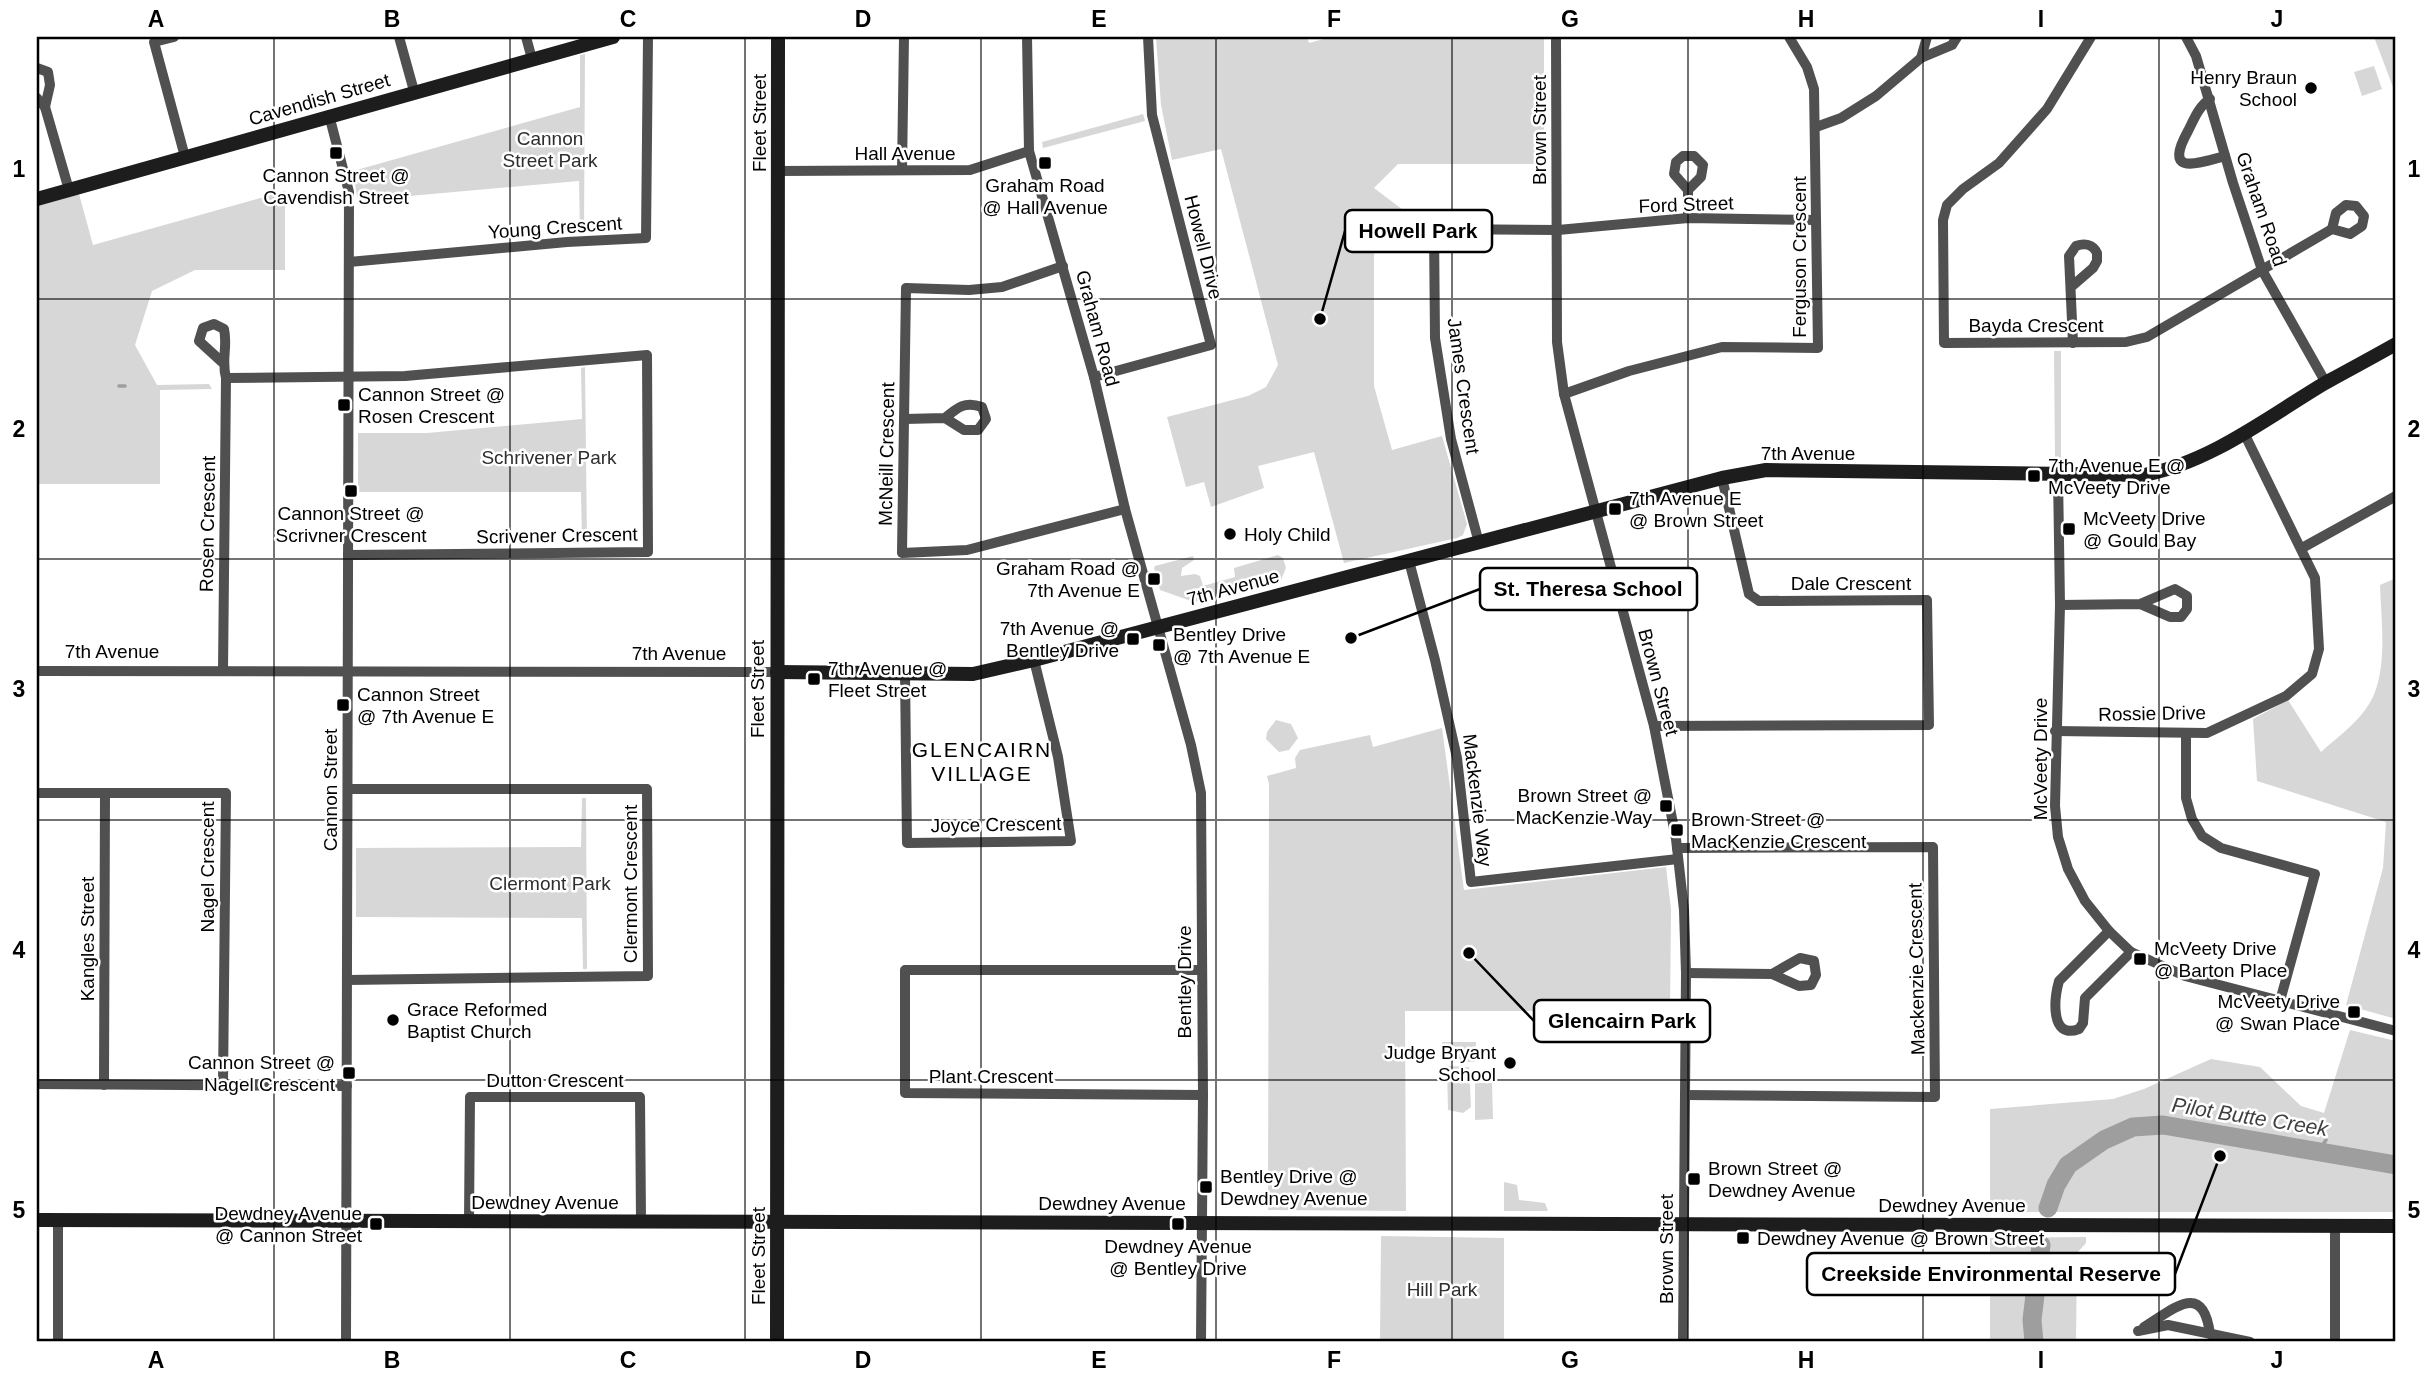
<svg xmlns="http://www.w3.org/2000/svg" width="2433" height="1379" font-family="Arial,sans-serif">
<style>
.green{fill:#d7d7d7}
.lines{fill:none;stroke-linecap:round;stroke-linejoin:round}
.stream{stroke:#9e9e9e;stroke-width:3.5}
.river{stroke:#9e9e9e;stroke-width:19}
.street{stroke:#505050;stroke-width:10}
.secondary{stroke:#1d1d1d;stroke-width:14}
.grid{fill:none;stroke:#000;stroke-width:2;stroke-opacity:0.55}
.poi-dot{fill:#000;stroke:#fff;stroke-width:2.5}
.labels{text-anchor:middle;stroke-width:5;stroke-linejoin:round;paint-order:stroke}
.poi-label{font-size:19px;fill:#000;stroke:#fff;text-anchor:start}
.street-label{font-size:19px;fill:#000;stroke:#fff}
.park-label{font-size:19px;fill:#2e2e2e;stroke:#fff}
.neighbourhood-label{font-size:21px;letter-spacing:2px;fill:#000;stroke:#fff}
.water-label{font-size:21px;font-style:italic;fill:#3f3f3f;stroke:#fff}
.leader{fill:none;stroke:#000;stroke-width:2.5}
.callout-dot{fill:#000;stroke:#fff;stroke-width:2.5}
.callout{fill:#fff;stroke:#000;stroke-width:2.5}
.callout-label{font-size:21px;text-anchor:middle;font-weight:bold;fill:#000}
.neatline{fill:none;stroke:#000;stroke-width:2.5}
.grid-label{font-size:23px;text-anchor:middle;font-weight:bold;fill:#000}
</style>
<rect width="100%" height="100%" fill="#fff"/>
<g class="green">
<polygon points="1156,37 1307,37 1309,43 1331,37 1544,37 1544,164 1398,164 1374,188 1419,222 1417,225 1374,215 1374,386 1392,450 1442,436 1467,524 1463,535 1457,538 1344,563 1314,452 1258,466 1264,488 1211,507 1204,482 1186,487 1167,417 1248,396 1266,387 1278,365 1221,149 1172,160 1161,105"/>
<polygon points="2374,37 2396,37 2396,95"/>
<polygon points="585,54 584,233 580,233 579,181 387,198 357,197 353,171 580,107 580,55"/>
<polygon points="2374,66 2382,89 2362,96 2354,72"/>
<polygon points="1143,114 1145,121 1043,148 1042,142"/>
<polygon points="285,191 285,270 195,270 152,291 135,345 157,385 209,384 212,389 160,390 160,484 37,484 37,206 79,194 93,245"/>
<polygon points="2054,351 2061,351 2061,461 2055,461"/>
<polygon points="585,367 587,542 582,542 581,492 358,492 358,433 427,433 582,419 581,368"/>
<polygon points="1278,555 1283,558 1286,568 1281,580 1194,602 1160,590 1154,568 1155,566 1193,556 1194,560 1182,568 1181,576 1195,574 1200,576 1203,586 1235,577 1234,568"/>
<path d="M2396,578V1019L2346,1005L2383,868L2386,822L2257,781L2253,719L2288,700L2321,752C2340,735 2366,717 2375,692C2387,659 2381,619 2380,585Z"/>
<polygon points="1276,720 1291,724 1298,738 1289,750 1279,752 1266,739 1267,732"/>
<polygon points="1442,728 1464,890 1666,867 1671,909 1670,1011 1405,1011 1406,1211 1268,1210 1269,784 1267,776 1296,768 1295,758 1300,750 1370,735 1373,747"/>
<polygon points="582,798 586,798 587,969 583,969 582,918 356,917 356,848 581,847"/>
<polygon points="2350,1030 2396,1041 2396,1212 1990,1212 1990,1109 2113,1099 2144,1089 2211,1059 2260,1067 2301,1106 2324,1113"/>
<polygon points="1442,1042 1476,1042 1475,1062 1442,1061"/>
<polygon points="1447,1066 1469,1067 1471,1107 1463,1113 1448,1110"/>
<polygon points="1475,1083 1492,1083 1493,1119 1475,1120"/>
<polygon points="1504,1182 1517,1185 1519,1200 1545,1203 1548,1211 1504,1211"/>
<polygon points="1381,1236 1504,1238 1504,1342 1380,1342"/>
<polygon points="2086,1237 2086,1243 2077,1253 2076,1342 1990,1342 1990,1238"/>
</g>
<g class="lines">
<g class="stream">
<polyline points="119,386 125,386"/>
<polyline points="2310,1150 2322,1146 2326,1140"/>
</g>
<g class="river">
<polyline points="2048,1208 2056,1185 2068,1165 2104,1140 2133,1127 2163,1125 2396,1165"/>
<polyline points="2034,1342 2032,1320 2041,1245"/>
</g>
<g class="street">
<polyline points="174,37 154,42 185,157"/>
<polyline points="399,37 414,91"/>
<polyline points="526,37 532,59"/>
<polyline points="1027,37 1029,151 1094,377 1125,509 1191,745 1201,793 1203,1095 1201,1342"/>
<polyline points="1556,37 1557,342 1564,394 1654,726 1676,839 1684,910 1686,973 1683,1342"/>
<polyline points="2091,37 2047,109 1999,163 1963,189 1947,205 1943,220 1944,343 2126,342 2147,337 2332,229"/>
<polyline points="2186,37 2196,56 2233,183 2262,270 2326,383"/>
<polyline points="1921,58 1927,37"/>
<polyline points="37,68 48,72 50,85 45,107"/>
<polyline points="37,98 45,107 69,190"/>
<path d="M2210,99C2199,106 2194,119 2188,131C2163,176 2196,164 2225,156"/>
<polyline points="329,115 349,192 346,1342"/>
<polyline points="1816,127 1841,118 1876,96 1921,58 1952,45 1957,37"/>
<polyline points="902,170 904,37"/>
<polyline points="779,171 970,170 1029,151"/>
<polyline points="1688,190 1701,177 1703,165 1694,156 1683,156 1676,162 1674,174 1688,190 1688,218"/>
<polygon points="2346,205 2356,206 2364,216 2362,226 2350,234 2332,229 2336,213"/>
<polyline points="349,262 567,242 646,238 648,37"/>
<polyline points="1063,266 1002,287 969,290 906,288 902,553 967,550 1125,509"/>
<path d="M2071,287L2093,268L2097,261V253C2093,244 2084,243 2076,246L2069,256L2073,343"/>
<path d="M222,362L199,341L203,328L214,324L224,329C228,347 221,359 226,378L223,671"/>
<polyline points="1094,377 1211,345 1152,115 1148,37"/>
<polyline points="226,378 405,376 647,355 648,552 348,555"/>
<polyline points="1564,394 1629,371 1722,347 1818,348 1814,89 1807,67 1789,37"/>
<path d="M905,419L945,418L964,430H978L986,419L982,407C965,401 958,407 945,418"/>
<polyline points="2058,475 2060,605 2055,806 2058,837 2068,869 2085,901 2109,931 2131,952 2185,976 2396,1031"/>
<polyline points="1479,543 1451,439 1435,338 1434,229 1558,230 1688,218 1816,220"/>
<polyline points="2302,548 2396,496"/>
<polyline points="1409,561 1435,660 1457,758 1471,882 1678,859"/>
<polyline points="2060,605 2140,604 2175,589 2187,596 2187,609 2181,617 2170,617 2140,604"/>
<polyline points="37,671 777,672"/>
<polyline points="905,673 907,843 1071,841 1058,757 1034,660"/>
<polyline points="1654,726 1929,725 1927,600 1759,601 1749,594 1722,478"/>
<polyline points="2055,731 2207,733 2286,696 2312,674 2319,649 2315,578 2244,433"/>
<polyline points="2186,733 2186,798 2192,819 2202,836 2221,848 2315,874 2280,1001"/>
<polyline points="37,793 226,793 223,1085"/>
<polyline points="1677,848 1933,847 1935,1097 1685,1095"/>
<path d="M2109,931L2059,981C2054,999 2050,1040 2079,1029L2083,1023L2085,998L2131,952"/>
<polyline points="1202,970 905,970 905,1093 1203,1095"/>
<polyline points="1686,973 1772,974 1799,986 1811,985 1816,975 1814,961 1800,958 1772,974"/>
<polyline points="347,980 648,976 647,789 348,789"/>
<polyline points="37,1084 347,1086"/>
<polyline points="104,1085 105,794"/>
<polyline points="469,1221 470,1097 640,1097 641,1221"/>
<path d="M2144,1327C2174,1309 2203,1280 2210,1334"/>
<polyline points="2138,1331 2168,1325 2250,1342"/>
<polyline points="58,1342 58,1220"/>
<polyline points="2335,1342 2335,1226"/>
</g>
<g class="secondary">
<polyline points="37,199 613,37"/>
<path d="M777,672L973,674L1034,660L1722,478L1766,470L2144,475C2211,462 2268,417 2325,383C2349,370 2373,357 2396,344"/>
<polyline points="37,1220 2396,1226"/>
<polyline points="777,1342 778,37"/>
</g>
</g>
<path class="grid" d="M274,37V1342M510,37V1342M745,37V1342M981,37V1342M1216,37V1342M1452,37V1342M1688,37V1342M1923,37V1342M2159,37V1342M37,299H2396M37,559H2396M37,820H2396M37,1080H2396"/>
<g class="poi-dot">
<circle cx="2311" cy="88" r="7"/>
<rect x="329" y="146" width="14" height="14" rx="3.5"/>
<rect x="1038" y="156" width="14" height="14" rx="3.5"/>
<rect x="337" y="398" width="14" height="14" rx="3.5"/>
<rect x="2027" y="469" width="14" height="14" rx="3.5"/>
<rect x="344" y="484" width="14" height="14" rx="3.5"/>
<rect x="1608" y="502" width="14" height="14" rx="3.5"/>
<rect x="2062" y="522" width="14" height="14" rx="3.5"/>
<circle cx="1230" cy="534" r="7"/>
<rect x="1147" y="572" width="14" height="14" rx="3.5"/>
<rect x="1126" y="632" width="14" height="14" rx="3.5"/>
<rect x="1152" y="638" width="14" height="14" rx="3.5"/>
<rect x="807" y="672" width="14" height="14" rx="3.5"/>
<rect x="336" y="698" width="14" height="14" rx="3.5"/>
<rect x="1659" y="799" width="14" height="14" rx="3.5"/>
<rect x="1670" y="823" width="14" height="14" rx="3.5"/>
<rect x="2133" y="952" width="14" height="14" rx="3.5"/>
<rect x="2347" y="1005" width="14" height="14" rx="3.5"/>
<circle cx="393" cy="1020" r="7"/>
<circle cx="1510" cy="1063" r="7"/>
<rect x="342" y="1066" width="14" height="14" rx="3.5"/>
<rect x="1687" y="1172" width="14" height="14" rx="3.5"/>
<rect x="1199" y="1180" width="14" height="14" rx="3.5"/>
<rect x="369" y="1217" width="14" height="14" rx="3.5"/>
<rect x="1171" y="1217" width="14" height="14" rx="3.5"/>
<rect x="1736" y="1231" width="14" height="14" rx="3.5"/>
</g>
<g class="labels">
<g class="poi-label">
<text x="2297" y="84" text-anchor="end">Henry Braun<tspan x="2297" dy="22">School</tspan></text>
<text x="336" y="182" text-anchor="middle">Cannon Street @<tspan x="336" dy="22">Cavendish Street</tspan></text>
<text x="1045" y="192" text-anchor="middle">Graham Road<tspan x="1045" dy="22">@ Hall Avenue</tspan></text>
<text x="358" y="401">Cannon Street @<tspan x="358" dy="22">Rosen Crescent</tspan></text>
<text x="2048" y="472">7th Avenue E @<tspan x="2048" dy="22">McVeety Drive</tspan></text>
<text x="1629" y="505">7th Avenue E<tspan x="1629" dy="22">@ Brown Street</tspan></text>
<text x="351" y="520" text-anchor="middle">Cannon Street @<tspan x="351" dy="22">Scrivner Crescent</tspan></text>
<text x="2083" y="525">McVeety Drive<tspan x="2083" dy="22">@ Gould Bay</tspan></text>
<text x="1244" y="541">Holy Child</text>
<text x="1140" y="575" text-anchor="end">Graham Road @<tspan x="1140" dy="22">7th Avenue E</tspan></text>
<text x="1119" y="635" text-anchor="end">7th Avenue @<tspan x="1119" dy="22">Bentley Drive</tspan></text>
<text x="1173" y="641">Bentley Drive<tspan x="1173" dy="22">@ 7th Avenue E</tspan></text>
<text x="828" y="675">7th Avenue @<tspan x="828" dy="22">Fleet Street</tspan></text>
<text x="357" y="701">Cannon Street<tspan x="357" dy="22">@ 7th Avenue E</tspan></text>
<text x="1652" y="802" text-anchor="end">Brown Street @<tspan x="1652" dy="22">MacKenzie Way</tspan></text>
<text x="1691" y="826">Brown Street @<tspan x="1691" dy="22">MacKenzie Crescent</tspan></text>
<text x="2154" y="955">McVeety Drive<tspan x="2154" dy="22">@ Barton Place</tspan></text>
<text x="2340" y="1008" text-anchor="end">McVeety Drive<tspan x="2340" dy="22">@ Swan Place</tspan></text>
<text x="407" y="1016">Grace Reformed<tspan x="407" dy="22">Baptist Church</tspan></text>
<text x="1496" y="1059" text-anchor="end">Judge Bryant<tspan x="1496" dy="22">School</tspan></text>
<text x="335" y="1069" text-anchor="end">Cannon Street @<tspan x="335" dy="22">Nagel Crescent</tspan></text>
<text x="1708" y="1175">Brown Street @<tspan x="1708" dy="22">Dewdney Avenue</tspan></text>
<text x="1220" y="1183">Bentley Drive @<tspan x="1220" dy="22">Dewdney Avenue</tspan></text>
<text x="362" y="1220" text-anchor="end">Dewdney Avenue<tspan x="362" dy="22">@ Cannon Street</tspan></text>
<text x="1757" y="1245">Dewdney Avenue @ Brown Street</text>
<text x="1178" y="1253" text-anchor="middle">Dewdney Avenue<tspan x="1178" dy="22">@ Bentley Drive</tspan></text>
</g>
<g class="street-label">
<text transform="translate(319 99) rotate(-16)" y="7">Cavendish Street</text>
<text transform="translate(759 123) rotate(-90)" y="7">Fleet Street</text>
<text transform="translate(1539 130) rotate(-90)" y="7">Brown Street</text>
<text x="905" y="160">Hall Avenue</text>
<text transform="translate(1686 204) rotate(-2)" y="7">Ford Street</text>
<text transform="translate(2262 209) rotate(71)" y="7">Graham Road</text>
<text transform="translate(555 227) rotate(-4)" y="7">Young Crescent</text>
<text transform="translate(1204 247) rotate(76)" y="7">Howell Drive</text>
<text transform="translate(1799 257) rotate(-90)" y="7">Ferguson Crescent</text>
<text x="2036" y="332">Bayda Crescent</text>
<text transform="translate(1098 328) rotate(75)" y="7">Graham Road</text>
<text transform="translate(1464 386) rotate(82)" y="7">James Crescent</text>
<text x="1808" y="460">7th Avenue</text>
<text transform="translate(886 454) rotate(-89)" y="7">McNeill Crescent</text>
<text transform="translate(207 524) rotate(-89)" y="7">Rosen Crescent</text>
<text transform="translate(557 535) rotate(-1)" y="7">Scrivener Crescent</text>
<text x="1851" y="590">Dale Crescent</text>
<text transform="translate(1233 587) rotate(-15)" y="7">7th Avenue</text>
<text x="112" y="658">7th Avenue</text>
<text x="679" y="660">7th Avenue</text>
<text transform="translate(1659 682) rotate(75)" y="7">Brown Street</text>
<text transform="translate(757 689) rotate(-90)" y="7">Fleet Street</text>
<text transform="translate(2152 713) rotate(-1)" y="7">Rossie Drive</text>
<text transform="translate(2040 759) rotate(-90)" y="7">McVeety Drive</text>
<text transform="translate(330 790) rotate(-90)" y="7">Cannon Street</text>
<text transform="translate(1478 800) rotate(83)" y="7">Mackenzie Way</text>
<text transform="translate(996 824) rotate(-1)" y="7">Joyce Crescent</text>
<text transform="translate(207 867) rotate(-90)" y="7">Nagel Crescent</text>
<text transform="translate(630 884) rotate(-90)" y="7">Clermont Crescent</text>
<text transform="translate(87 939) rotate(-90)" y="7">Kangles Street</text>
<text transform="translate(1916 969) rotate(-91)" y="7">Mackenzie Crescent</text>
<text transform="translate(1184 982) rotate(-90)" y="7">Bentley Drive</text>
<text x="991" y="1083">Plant Crescent</text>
<text x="555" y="1087">Dutton Crescent</text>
<text x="545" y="1209">Dewdney Avenue</text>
<text x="1112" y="1210">Dewdney Avenue</text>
<text x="1952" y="1212">Dewdney Avenue</text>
<text transform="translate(1666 1249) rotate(-90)" y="7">Brown Street</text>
<text transform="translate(758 1256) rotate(-90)" y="7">Fleet Street</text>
</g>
<g class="park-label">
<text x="550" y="145">Cannon<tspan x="550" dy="22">Street Park</tspan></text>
<text x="549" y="464">Schrivener Park</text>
<text x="550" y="890">Clermont Park</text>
<text x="1442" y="1296">Hill Park</text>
</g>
<g class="neighbourhood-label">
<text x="982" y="757">GLENCAIRN<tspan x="982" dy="24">VILLAGE</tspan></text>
</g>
<g class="water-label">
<text transform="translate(2250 1117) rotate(9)" y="7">Pilot Butte Creek</text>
</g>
</g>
<path class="leader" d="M1320 319L1345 231M1351 638L1480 589M1469 953L1534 1021M2220 1156L2175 1274"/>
<g class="callout-dot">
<circle cx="1320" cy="319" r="7"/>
<circle cx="1351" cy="638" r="7"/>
<circle cx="1469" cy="953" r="7"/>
<circle cx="2220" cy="1156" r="7"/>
</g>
<g class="callout">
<rect x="1345" y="210" width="147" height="42" rx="7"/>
<rect x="1480" y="568" width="217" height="42" rx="7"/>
<rect x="1534" y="1000" width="176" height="42" rx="7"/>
<rect x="1807" y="1253" width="368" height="42" rx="7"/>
</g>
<g class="callout-label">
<text x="1418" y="238">Howell Park</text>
<text x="1588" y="596">St. Theresa School</text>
<text x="1622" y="1028">Glencairn Park</text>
<text x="1991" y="1281">Creekside Environmental Reserve</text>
</g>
<rect width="2433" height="1379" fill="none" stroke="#ffffff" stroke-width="77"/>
<rect x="38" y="38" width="2356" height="1302" class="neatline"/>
<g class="grid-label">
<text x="156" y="27">A</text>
<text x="392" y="27">B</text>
<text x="628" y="27">C</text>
<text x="863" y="27">D</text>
<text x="1099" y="27">E</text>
<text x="1334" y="27">F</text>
<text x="1570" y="27">G</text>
<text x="1806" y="27">H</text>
<text x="2041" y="27">I</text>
<text x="2277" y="27">J</text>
<text x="19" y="177">1</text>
<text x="2414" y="177">1</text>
<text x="19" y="437">2</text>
<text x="2414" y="437">2</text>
<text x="19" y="697">3</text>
<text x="2414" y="697">3</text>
<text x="19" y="958">4</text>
<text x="2414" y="958">4</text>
<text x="19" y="1218">5</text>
<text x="2414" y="1218">5</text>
<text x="156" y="1368">A</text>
<text x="392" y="1368">B</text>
<text x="628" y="1368">C</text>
<text x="863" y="1368">D</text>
<text x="1099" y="1368">E</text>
<text x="1334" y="1368">F</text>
<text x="1570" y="1368">G</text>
<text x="1806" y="1368">H</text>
<text x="2041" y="1368">I</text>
<text x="2277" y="1368">J</text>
</g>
</svg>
